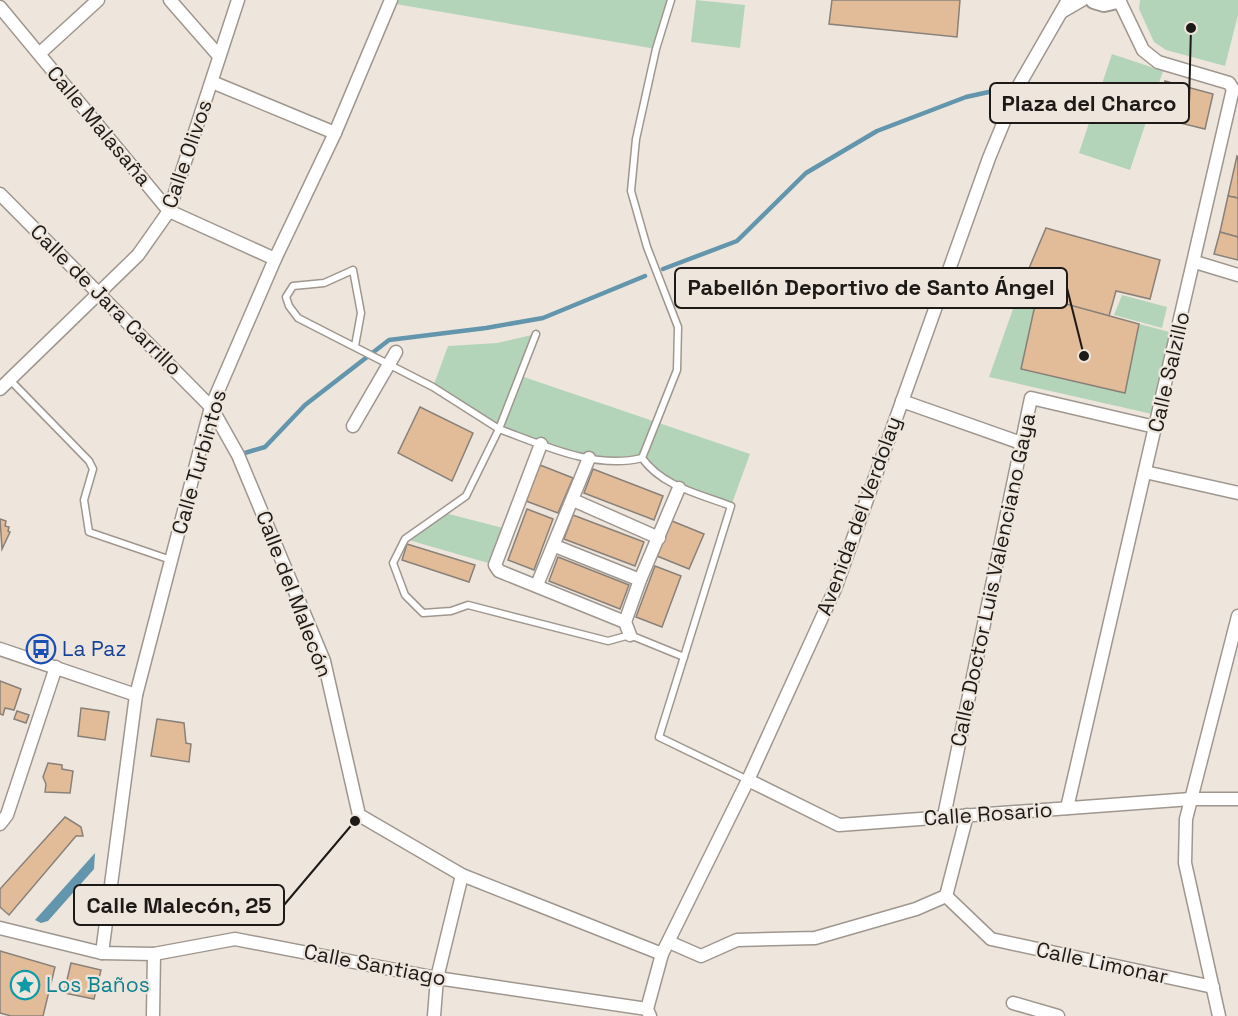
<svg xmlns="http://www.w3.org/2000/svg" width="1238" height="1016" font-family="'Space Grotesk',sans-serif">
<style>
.green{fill:#b4d4ba}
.water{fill:#6395ac}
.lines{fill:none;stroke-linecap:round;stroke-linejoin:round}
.stream{stroke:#6395ac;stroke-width:4.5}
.building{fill:#e2bc99;stroke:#898179;stroke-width:1.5}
.lane-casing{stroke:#9f978f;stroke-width:9}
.street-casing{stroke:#9f978f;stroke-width:15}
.secondary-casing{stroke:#9f978f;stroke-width:20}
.lane{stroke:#fff;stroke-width:6}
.street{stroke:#fff;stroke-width:12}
.secondary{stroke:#fff;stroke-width:16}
.labels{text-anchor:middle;stroke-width:4.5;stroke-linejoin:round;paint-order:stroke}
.street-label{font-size:21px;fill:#1c1916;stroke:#eee6dc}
.transit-label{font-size:21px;fill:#164399;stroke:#eee6dc;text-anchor:start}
.culture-label{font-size:21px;fill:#0d838f;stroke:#eee6dc;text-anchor:start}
.leader{fill:none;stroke:#1c1916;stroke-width:2}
.callout-dot{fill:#1c1916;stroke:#eee6dc;stroke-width:2}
.callout{fill:#eee6dc;stroke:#1c1916;stroke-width:2}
.callout-label{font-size:22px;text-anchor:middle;font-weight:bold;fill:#1c1916}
</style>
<rect width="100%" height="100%" fill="#eee6dc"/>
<g class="green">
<polygon points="391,0 671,0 656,49 390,3"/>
<polygon points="696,0 745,5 740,48 691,42"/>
<polygon points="1140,0 1238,0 1238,15 1225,66 1166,50 1154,42 1139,9"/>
<polygon points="1112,54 1163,71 1130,170 1079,153"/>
<polygon points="1019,292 1177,334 1152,414 989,377"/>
<polygon points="1122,295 1167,307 1162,328 1114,315"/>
<polygon points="536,334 521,376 750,454 731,506 679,488 642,459 589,458 499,429 433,387 448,346 497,343"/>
<polygon points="445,513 507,529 495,565 405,539"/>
</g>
<polygon class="water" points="95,853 94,869 48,921 41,923 35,920"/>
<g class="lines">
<g class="stream">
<polyline points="663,269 737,241 806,173 877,131 966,97 1016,86"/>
<polyline points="238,455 265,447 305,405 389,340 486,328 543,318 645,276"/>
</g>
</g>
<g class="building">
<polygon points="832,0 960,0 957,37 829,24"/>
<polygon points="1165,81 1213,94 1205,129 1156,117"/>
<polygon points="1237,156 1238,157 1238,198 1228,196"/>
<polygon points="1228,196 1238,198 1238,237 1220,232"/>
<polygon points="1046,228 1160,260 1150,299 1116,291 1109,316 1019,292"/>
<polygon points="1220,232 1238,237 1238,260 1214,254"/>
<polygon points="1037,296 1139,324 1125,393 1021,369"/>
<polygon points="420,407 473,433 452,481 398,453"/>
<polygon points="540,465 573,478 558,513 526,501"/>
<polygon points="593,469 663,496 654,520 584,493"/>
<polygon points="527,509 553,519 534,570 508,560"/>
<polygon points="573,515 644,542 635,566 564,539"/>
<polygon points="0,519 6,521 5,526 9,527 8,531 10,532 2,549"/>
<polygon points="672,521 704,534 689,569 657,556"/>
<polygon points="407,544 475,565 469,582 402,560"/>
<polygon points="558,557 629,585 620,609 549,581"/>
<polygon points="655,566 681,576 662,627 636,617"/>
<polygon points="0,681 21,689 14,710 5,708 3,715 0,714"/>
<polygon points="81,708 109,712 105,740 78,736"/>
<polygon points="17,711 29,715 26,723 14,719"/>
<polygon points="157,719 184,723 186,743 191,744 189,762 151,756"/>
<polygon points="48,763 62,765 62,769 73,771 70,793 45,792 46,784 43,777"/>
<polygon points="65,817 81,827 83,836 76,836 9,915 0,907 0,889"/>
<polygon points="0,951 55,967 43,1016 11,1016 0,1013"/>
<polygon points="71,963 101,970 94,999 64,993"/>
</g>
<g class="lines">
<g class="lane-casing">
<g id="lane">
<path d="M671,0L656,49L636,139L631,191L647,247L678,327L677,370L642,458C663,487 700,494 731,506L659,737L748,780"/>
<polyline points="355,346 361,313 353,270 324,283 293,286 286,297 289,306 298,318 433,387 499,429 536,334"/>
<polyline points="10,380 89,461 93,469 84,500 89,532 171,560"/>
<path d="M642,458C595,470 543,445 499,429L466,496L405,539L393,563L405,595L423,613L451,611L468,605L608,641L630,635L684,657"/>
</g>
</g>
<g class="street-casing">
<g id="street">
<polyline points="170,0 219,56"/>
<polyline points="0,7 169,211 275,259"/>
<polyline points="1063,11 1082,0"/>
<polyline points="39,54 98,0"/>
<polyline points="212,82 335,133"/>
<polyline points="0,194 211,407 238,455 324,661 359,815 462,875 662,954"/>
<polyline points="1195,262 1238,275"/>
<polyline points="0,389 138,255 169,211 238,0"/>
<polyline points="902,401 1021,443"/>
<polyline points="353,426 396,352"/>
<polyline points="541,444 495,565 499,571 625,622 630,635"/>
<polyline points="1145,472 1238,493"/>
<polyline points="573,500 659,538"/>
<polyline points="555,546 640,580"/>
<polyline points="537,585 589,458"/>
<polyline points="625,622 640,580 679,488"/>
<polyline points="0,649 136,695"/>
<polyline points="748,780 839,825 1191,799 1238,799"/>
<polyline points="1067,808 1233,89 1229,83 1158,62 1143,50 1119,0"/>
<polyline points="944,816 1031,398 1155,427"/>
<polyline points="0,824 7,815 56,667"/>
<polyline points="946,896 991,939 1213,987"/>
<polyline points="946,896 967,815"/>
<polyline points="0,928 102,953 154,954 235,939 437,978 647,1009"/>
<polyline points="669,942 701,956 737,940 815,938 916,909 946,896"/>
<polyline points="102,953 136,695 211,407 275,259 335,133 391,0"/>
<polyline points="1013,1003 1058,1016"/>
<polyline points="153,1016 154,954"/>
<polyline points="434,1016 437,978 462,875"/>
<polyline points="650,1016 647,1009 662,954 748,780 835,589 989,158 1019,85 1068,0"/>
<polyline points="1219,1016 1185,863 1186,819 1238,616"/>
</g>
</g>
<g class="secondary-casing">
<polyline id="secondary" points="1094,0 1104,3 1117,0"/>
</g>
<use href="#lane" class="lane"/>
<use href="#street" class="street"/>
<use href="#secondary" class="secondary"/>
</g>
<defs>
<g id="bus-ring" transform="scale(1.5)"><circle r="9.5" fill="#eee6dc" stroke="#1a4fb4" stroke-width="1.5"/><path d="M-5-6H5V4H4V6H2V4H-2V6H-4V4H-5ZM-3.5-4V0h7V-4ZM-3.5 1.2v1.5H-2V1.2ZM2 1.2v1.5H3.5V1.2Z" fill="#1a4fb4"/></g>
<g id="sight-ring" transform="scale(1.5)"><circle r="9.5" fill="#eee6dc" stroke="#0f9aa8" stroke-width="1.5"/><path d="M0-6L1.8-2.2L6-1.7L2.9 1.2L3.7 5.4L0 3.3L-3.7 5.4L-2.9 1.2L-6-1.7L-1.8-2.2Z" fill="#0f9aa8"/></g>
</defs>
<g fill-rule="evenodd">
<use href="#bus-ring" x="41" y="649"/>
<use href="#sight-ring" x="25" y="985"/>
</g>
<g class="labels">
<g class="street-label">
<text transform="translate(99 126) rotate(50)" y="7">Calle Malasaña</text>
<text transform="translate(187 154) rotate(-71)" y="7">Calle Olivos</text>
<text transform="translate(106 300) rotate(45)" y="7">Calle de Jara Carrillo</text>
<text transform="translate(1169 372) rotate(-77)" y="7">Calle Salzillo</text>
<text transform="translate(199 462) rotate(-74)" y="7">Calle Turbintos</text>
<text transform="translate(859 516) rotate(-70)" y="7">Avenida del Verdolay</text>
<text transform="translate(993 580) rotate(-78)" y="7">Calle Doctor Luis Valenciano Gaya</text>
<text transform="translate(294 594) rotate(69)" y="7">Calle del Malecón</text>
<text transform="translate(988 814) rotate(-4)" y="7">Calle Rosario</text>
<text transform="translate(1102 963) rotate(12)" y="7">Calle Limonar</text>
<text transform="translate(375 965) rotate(11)" y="7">Calle Santiago</text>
</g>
<g class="transit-label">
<text x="62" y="656">La Paz</text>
</g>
<g class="culture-label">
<text x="46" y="992">Los Baños</text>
</g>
</g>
<path class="leader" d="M1191 28L1189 103M1084 356L1067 288M355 821L284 905"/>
<g class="callout-dot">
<circle cx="1191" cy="28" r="6"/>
<circle cx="1084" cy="356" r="6"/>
<circle cx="355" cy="821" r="6"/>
</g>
<g class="callout">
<rect x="990" y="83" width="199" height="40" rx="6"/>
<rect x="675" y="268" width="392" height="40" rx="6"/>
<rect x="74" y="885" width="210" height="40" rx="6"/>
</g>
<g class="callout-label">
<text x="1089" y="111">Plaza del Charco</text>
<text x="871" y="295">Pabellón Deportivo de Santo Ángel</text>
<text x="179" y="913">Calle Malecón, 25</text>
</g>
</svg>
